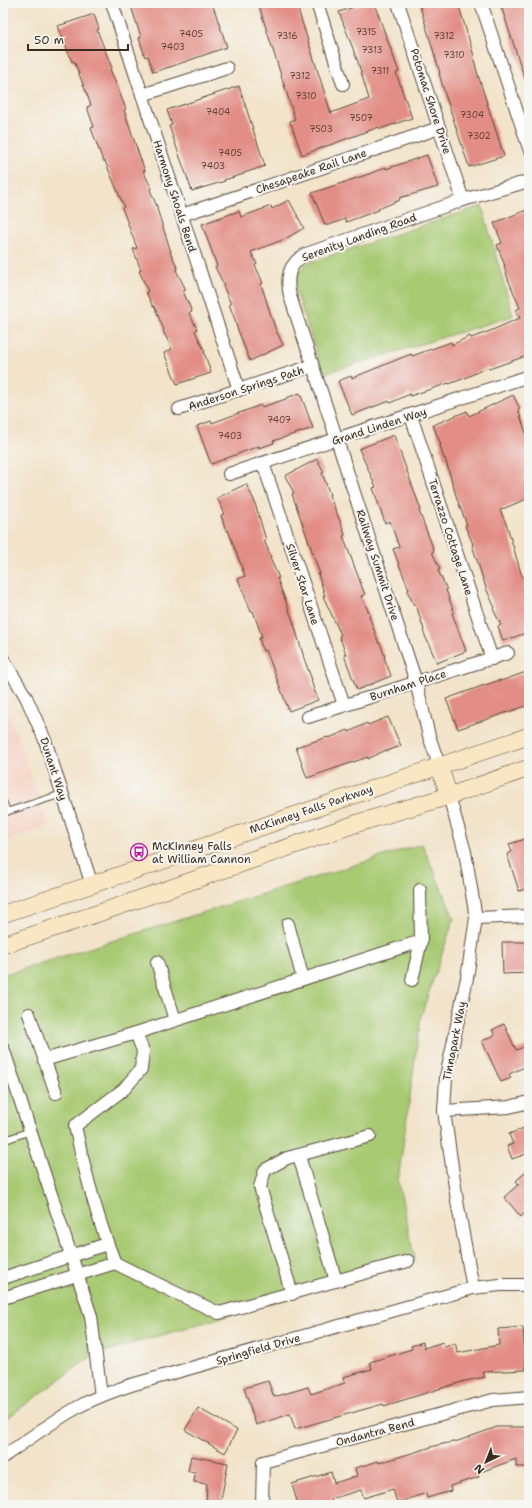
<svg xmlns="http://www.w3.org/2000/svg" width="532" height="1508" font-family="'Shantell Sans',sans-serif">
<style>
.built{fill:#f6d2c3}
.green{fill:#a8ca73;stroke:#727a48}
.building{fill:#e28d85}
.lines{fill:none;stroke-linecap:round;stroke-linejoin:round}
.service-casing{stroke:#564638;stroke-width:8}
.minor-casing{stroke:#564638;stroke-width:14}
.secondary-casing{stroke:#564638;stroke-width:18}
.service{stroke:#fff;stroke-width:6}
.minor{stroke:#fff;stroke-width:12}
.secondary{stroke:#f9e7c3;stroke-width:17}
.labels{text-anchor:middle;stroke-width:4;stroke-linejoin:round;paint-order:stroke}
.number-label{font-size:9px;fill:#654338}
.street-label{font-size:11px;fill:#3b2a1e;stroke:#f6f6f2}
.poi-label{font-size:11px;fill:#3b2a1e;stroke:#f6f6f2;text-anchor:start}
</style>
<rect width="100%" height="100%" fill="#f6f6f2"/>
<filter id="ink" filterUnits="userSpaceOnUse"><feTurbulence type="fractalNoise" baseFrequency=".025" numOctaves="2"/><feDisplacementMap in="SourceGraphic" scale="8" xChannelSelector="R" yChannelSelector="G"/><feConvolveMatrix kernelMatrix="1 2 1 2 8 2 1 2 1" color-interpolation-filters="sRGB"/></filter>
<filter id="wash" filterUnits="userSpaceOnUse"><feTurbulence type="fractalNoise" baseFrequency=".012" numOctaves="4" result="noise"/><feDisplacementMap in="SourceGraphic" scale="16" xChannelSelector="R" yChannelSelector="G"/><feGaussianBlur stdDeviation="0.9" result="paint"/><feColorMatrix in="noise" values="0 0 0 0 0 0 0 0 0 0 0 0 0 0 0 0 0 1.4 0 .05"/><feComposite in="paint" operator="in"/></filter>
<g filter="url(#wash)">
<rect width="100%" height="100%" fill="#f2e3c9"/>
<polygon class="built" points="3,706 17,733 49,826 3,842"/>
<g class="green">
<path d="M482,206L513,316L323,374L295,288C295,277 298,270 308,263Z"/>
<polygon points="422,844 454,918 421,1016 398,1181 415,1261 93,1355 3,1421 3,975"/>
</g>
<g id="blocks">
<g class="building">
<polygon points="130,3 212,3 227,47 173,66 153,72 148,56 145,57 139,38 141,37"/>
<polygon points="258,3 296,3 331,113 369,99 358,62 339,12 366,3 374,3 399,72 396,73 412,118 380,129 379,127 302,155 290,121 295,119"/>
<polygon points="419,3 458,3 474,56 473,56 478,75 504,156 469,167 445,94 439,73 440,73"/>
<polygon points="500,3 529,3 529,84 527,85"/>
<polygon points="94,14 99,29 97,30 112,68 110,69 126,109 124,110 137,149 145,171 143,171 152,189 150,190 158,209 157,209 171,252 170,252 178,269 176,270 186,290 183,291 192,312 189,313 197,329 195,331 205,352 204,352 211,373 177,384 164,353 172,349 163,331 164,330 154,306 153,307 146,292 148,291 139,271 141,270 133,249 137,248 122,208 124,207 105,161 103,161 91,128 94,127 87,107 91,105 74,61 72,62 58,26"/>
<polygon points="239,86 265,166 244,173 244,174 224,180 225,181 192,191 169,126 172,125 167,110"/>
<polygon points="427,155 438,187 399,198 400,200 378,209 379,210 346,222 345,219 329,225 325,225 312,193 369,174 386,167 386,169"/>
<polygon points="289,200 304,228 285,239 251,252 257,264 255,265 263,283 261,284 275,328 283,345 250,361 236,325 237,325 229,304 231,304 223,286 224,285 215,267 217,266 202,224 239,211 241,217 271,206 272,209"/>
<polygon points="529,209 529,355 489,369 488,367 465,378 449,384 449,383 410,396 410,394 390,403 389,401 352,415 338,381 351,376 352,378 411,354 412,356 451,342 452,345 470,336 471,338 490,331 520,318 516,310 520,308 508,279 504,266 505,266 497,245 502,243 494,223"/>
<polygon points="300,393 313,428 273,441 274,443 259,448 259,446 211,464 197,426 211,421 212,423 261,405 262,407 286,399 286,398"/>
<polygon points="513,395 520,409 518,409 529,442 529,498 500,510 507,526 521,573 527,586 523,588 529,601 529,632 503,641 498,626 501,625 493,609 495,608 486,588 472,545 473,544 465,526 467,525 457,499 445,458 444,459 440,445 441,445 433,425 467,411 469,416"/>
<polygon points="394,435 421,510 419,511 434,551 432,552 440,569 438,570 447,590 446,590 454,612 452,613 466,651 437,663 423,631 424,630 416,605 414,605 407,591 409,590 393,549 399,547 390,521 385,523 373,488 376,487 359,449"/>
<polygon points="317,459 324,472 322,473 330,495 329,495 340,521 345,535 343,536 365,595 361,596 370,615 369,616 379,644 380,643 385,657 384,657 391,676 357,690 344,655 346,654 339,636 341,635 323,596 325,596 318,574 320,574 292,494 294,493 285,476"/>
<polygon points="246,484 254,500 266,540 264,540 271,557 270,558 279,578 277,578 293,621 305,661 312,680 311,681 318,700 289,711 266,650 263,651 259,638 262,637 253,611 251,612 238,579 245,576 228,530 226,531 221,515 225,514 217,498"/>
<polygon points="529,671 529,705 458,729 446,699 479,687 500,680 501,681"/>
<polygon points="388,717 401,746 387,751 386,750 368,759 368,757 307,778 296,747 328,737 329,738 348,730 349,732 367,723 368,725"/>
<polygon points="529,838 529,888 519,891 507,854 512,852 509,844"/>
<polygon points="502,942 527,942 528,973 503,974"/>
<polygon points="504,1024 516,1050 529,1045 529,1065 509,1074 511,1078 501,1082 482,1041 495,1035 492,1030"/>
<polygon points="529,1126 529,1153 512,1159 507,1146 513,1144 509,1134"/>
<polygon points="529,1169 529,1209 521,1217 504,1197 519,1184 516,1181"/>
<polygon points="523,1327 526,1370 483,1372 485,1377 465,1381 384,1406 383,1404 295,1429 290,1414 256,1425 244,1388 268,1381 274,1397 308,1387 311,1394 345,1383 343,1377 372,1369 370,1362 412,1349 411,1346 423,1342 424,1348 443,1342 444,1347 455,1343 458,1353 499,1345 498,1329"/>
<polygon points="198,1408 237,1430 225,1453 185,1430"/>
<polygon points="497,1427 529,1427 529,1467 516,1467 516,1459 478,1473 479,1477 450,1486 451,1491 427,1498 426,1493 397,1503 393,1489 364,1498 361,1490 331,1499 333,1505 298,1505 292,1484 331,1472 334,1483 357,1476 355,1468 379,1461 379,1463 438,1445 458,1441"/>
<polygon points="191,1456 228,1463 220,1505 206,1505 207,1484 194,1482 195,1472 188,1471"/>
</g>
</g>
</g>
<g filter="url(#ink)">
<use href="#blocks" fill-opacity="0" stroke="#564638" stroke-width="1"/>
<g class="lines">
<g class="service-casing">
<g id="service">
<polyline points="3,801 7,812"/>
<polyline points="3,813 62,794"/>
<polyline points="3,1141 30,1131"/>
</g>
</g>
<g class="minor-casing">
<g id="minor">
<polyline points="112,3 239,390"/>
<polyline points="317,3 343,84"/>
<polyline points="398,3 463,200"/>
<polyline points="481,3 529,148"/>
<polyline points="142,95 227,68"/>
<polyline points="182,215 439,128"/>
<polyline points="179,409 312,366"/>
<polyline points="411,416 492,659"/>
<polyline points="263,463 344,705"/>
<polyline points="229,474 529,376"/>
<polyline points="3,659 26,697 45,740 92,885"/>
<polyline points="308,717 508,653"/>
<path d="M439,765L429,736L416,682L290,296C286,278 288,264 306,254L463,200L529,181"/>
<polyline points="449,796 465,852 476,918 467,978 446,1077 444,1111 457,1201 473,1288"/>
<polyline points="476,918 529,916"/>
<polyline points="288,924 303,979"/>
<polyline points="157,962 175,1020"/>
<polyline points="412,980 421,941"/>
<polyline points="29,1014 56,1093"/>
<polyline points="3,1048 91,1316 101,1396"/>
<polyline points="44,1060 136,1033"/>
<polyline points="444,1111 509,1107 529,1102"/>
<polyline points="299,1156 336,1281"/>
<path d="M408,1261L219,1313L174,1292L115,1263C97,1219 85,1172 75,1126L124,1089L141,1069L143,1051L136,1033L421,941L420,890"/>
<polyline points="3,1278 107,1244"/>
<polyline points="292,1294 260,1187 265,1170 287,1158 370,1136"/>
<polyline points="3,1298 115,1263"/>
<path d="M3,1457C28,1439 53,1421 80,1406C96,1397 113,1391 131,1385L473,1288L500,1285H529"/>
<polyline points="262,1505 263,1462 493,1400 529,1397"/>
</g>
</g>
<g class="secondary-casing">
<g id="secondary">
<polyline points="439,765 449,796"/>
<path d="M3,914C179,857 353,794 529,736"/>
<polyline points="3,945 102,912 358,823 449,796 529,768"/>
</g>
</g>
<use href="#service" class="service"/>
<use href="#minor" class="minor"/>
<use href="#secondary" class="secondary"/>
</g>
</g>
<defs>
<g id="bus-ring" transform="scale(0.9)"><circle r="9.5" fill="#f6f6f2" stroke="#b5179e" stroke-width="1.5"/><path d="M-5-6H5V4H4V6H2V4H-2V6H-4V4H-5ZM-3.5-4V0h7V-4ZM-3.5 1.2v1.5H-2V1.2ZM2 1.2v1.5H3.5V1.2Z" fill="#b5179e"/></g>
</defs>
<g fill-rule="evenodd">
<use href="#bus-ring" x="139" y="852"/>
</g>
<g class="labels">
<g class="number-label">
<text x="366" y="35">7315</text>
<text x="191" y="37">7405</text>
<text x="287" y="39">7316</text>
<text x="444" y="39">7312</text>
<text x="173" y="50">7403</text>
<text x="372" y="53">7313</text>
<text x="454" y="58">7310</text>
<text x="380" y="74">7311</text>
<text x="300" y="79">7312</text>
<text x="306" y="99">7310</text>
<text x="218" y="115">7404</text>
<text x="472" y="118">7304</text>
<text x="361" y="121">7507</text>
<text x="321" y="132">7503</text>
<text x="479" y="139">7302</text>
<text x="230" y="156">7405</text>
<text x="213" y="169">7403</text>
<text x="279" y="423">7407</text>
<text x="230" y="439">7403</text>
</g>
<g class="street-label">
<text transform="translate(431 101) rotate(72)" y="4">Potomac Shore Drive</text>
<text transform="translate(311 171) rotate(-19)" y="4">Chesapeake Rail Lane</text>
<text transform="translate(175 196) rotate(72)" y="4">Harmony Shoals Bend</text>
<text transform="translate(359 237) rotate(-20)" y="4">Serenity Landing Road</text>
<text transform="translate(246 388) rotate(-18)" y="4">Anderson Springs Path</text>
<text transform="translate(379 426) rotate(-18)" y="4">Grand Linden Way</text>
<text transform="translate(451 537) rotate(72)" y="4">Terrazzo Cottage Lane</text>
<text transform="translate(378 565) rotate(72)" y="4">Railway Summit Drive</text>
<text transform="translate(303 584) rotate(72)" y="4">Silver Star Lane</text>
<text transform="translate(408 685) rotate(-18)" y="4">Burnham Place</text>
<text transform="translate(54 769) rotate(72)" y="4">Dunant Way</text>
<text transform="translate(311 809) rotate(-19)" y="4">McKinney Falls Parkway</text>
<text transform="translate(454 1041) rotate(-79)" y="4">Tinnapark Way</text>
<text transform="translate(258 1349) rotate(-16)" y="4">Springfield Drive</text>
<text transform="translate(375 1432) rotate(-15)" y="4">Ondantra Bend</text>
</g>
<g class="poi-label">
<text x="152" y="850">McKinney Falls<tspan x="152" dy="13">at William Cannon</tspan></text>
</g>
</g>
<rect width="532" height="1508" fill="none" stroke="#f6f6f2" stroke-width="16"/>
<g transform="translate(486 1462) rotate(223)" stroke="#f6f6f2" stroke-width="3" paint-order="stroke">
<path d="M0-3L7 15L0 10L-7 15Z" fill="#3b2a1e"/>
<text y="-6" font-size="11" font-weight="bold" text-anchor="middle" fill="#3b2a1e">N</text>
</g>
<path d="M28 44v6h100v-6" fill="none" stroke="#3b2a1e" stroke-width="2"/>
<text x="34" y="44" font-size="12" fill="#3b2a1e" stroke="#f6f6f2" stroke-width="3" paint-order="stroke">50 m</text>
</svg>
